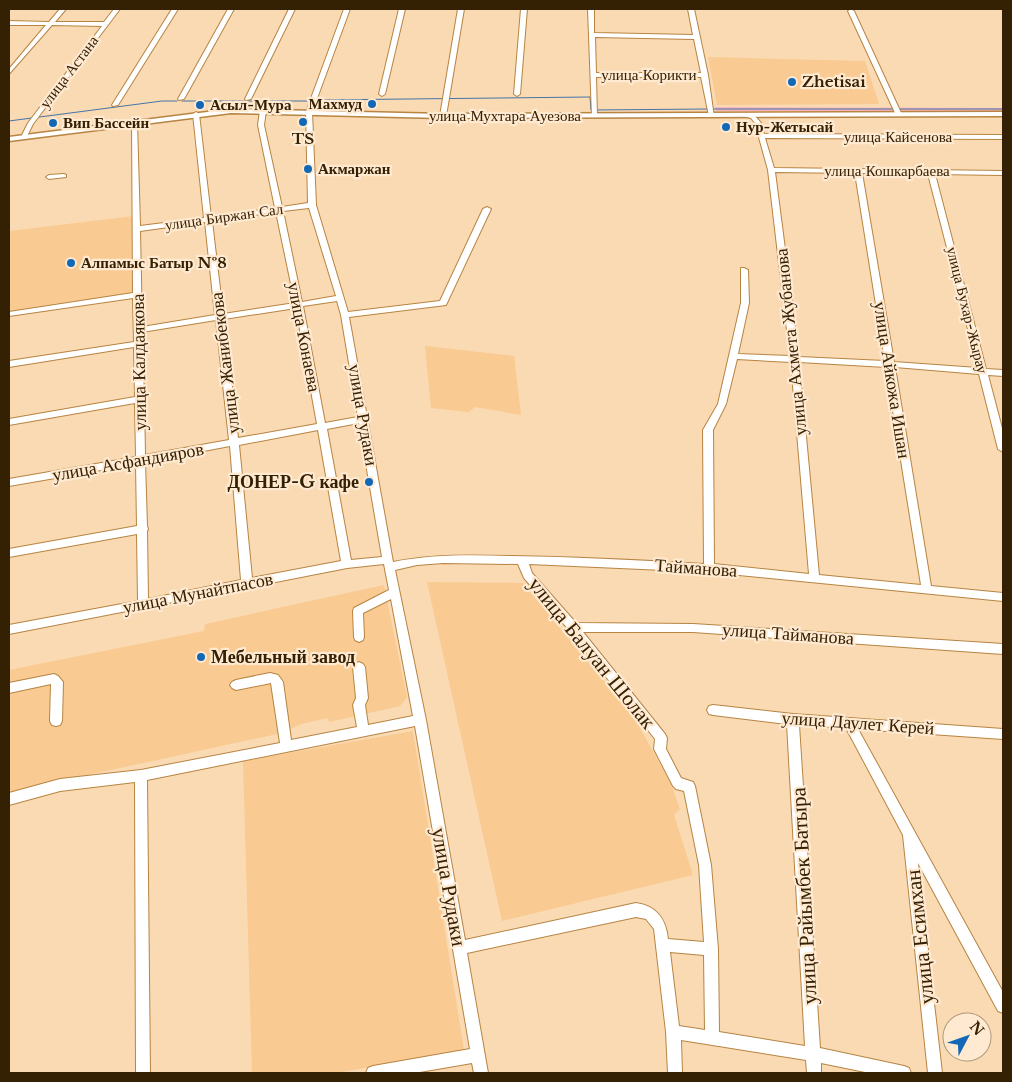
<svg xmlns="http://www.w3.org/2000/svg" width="1012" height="1082" font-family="'Libre Baskerville',serif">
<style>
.built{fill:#f9ca91}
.green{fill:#f9b4bb}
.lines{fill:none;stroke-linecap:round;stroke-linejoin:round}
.stream{stroke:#4575a7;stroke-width:1}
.minor-casing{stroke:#b78442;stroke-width:2}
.major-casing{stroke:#b78442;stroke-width:3}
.minor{fill:#fff;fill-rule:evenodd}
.major{fill:#fff;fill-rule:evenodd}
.poi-dot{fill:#1268b6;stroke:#ffe9d0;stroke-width:2}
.labels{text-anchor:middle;stroke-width:4.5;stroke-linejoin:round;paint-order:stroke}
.far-street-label{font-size:15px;fill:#342003;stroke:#ffe9d0}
.far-poi-label{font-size:15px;font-weight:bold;fill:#342003;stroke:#ffe9d0;text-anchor:start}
.street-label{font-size:18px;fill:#342003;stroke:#ffe9d0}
.poi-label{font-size:18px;font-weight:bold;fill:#342003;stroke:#ffe9d0;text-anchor:end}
.near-street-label{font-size:21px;fill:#342003;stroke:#ffe9d0}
</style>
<rect width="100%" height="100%" fill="#fadab3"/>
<g class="built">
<polygon points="708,57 865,61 879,104 717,105"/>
<polygon points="134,216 134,294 9,312 9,231"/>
<polygon points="425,346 514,356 521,415 475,407 469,412 431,408"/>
<polygon points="427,582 523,583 635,719 671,784 680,809 674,815 693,875 502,921"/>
<polygon points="384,585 407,697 400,706 329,722 328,718 301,724 282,733 9,792 9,670 204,631 205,624"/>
<polygon points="413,731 464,1050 337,1073 252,1073 243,761"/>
</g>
<polygon class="green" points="715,107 1003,108 1003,111 716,111"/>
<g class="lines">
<g class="stream">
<polyline points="317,100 590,97 591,110 709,109"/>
<polyline points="182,101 309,101"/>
<polyline points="713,109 1003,109"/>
<polyline points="9,121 162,101 177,101"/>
</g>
<g class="minor-casing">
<g id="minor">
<polygon points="60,9 66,9 55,22 104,22 114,9 120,9 33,124 26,138 22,138 21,137 28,123 102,26 52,25 9,74 9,69 46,25 9,25 9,21 49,22"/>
<polygon points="172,9 178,9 118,105 113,106 112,105"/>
<polygon points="228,9 234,9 184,99 179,100 178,99"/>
<polygon points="289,9 295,9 251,99 246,100 245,99"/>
<path d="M344,9H350L312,112L316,205L348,312L440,301L483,209L487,207L491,209L446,305L349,317L393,562C433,554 472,555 512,556C576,557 640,560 704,564L703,430L718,404L741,303V268H744L748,270L749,303L738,354L790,356L768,170L755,123L751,118L744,116V114L755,116L761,123L764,134L1003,135V139L765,138L774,168L1003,171V175L935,174L986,369L1003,370V376L988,375L1003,432V452L998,449L979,374L895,367L931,586L1003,593V601L709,572L529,564L532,573L576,623L693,624L1003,644V654L693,632H583L665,734L667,738L666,749L681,778L693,782L695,786L711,865L718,949L719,1032L805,1046L787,724L713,715L709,714L707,710L709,706L713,705L793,714L1003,729V739L858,729L1003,992V1013L998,1011L918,863L942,1073H928L903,835L846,728L799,725L820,1048L904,1066L909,1068L911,1073H870L821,1063V1073H807L806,1060L681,1040L682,1073H668L666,1032L654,929L646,919L636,917L467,953L488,1073H474L472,1063L414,1073H366L368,1068L373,1066L470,1049L415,726L147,780L150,1073H136L135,782L60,791L9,805V793L60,779L141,770L280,743L271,683L236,690L232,688L230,685L232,682L236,680L270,673L278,675L283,682L291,740L357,727L353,705L356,698L353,667L355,664L359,662L363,664L365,667L368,698L365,705L368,725L413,716L391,599L363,613L364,637L363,640L359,642L355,640L354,637L353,611L354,608L389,590L384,564L347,568L9,634V625L138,601L137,534L9,557V549L137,526L136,464L9,486V479L136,457L135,403L9,425V419L135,397L134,347L9,367V361L134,342L133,298L9,316V312L133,293L132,121L137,122L140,226L204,218L193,114L196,112L199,114L211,217L275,208L258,125L260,111L263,109L266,111L264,125L282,207L308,203L306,112ZM775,172L855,173L885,361L799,357ZM862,173L928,174L978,368L894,362ZM309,208L336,296L302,302L283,211ZM276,212L295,303L223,314L212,221ZM205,222L215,315L142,327L140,231ZM337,301L341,315L358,417L325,423L303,306ZM296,308L317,424L238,438L224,319ZM216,320L229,440L145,455L144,401L145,399L144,397L142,332ZM737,359L791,362L809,574L714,564L713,430L726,404ZM799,362L886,367L921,585L819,575ZM359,423L382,557L351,560L327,429ZM318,430L341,561L252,578L239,445ZM230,446L241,580L148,599L147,531L148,529L147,526L145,462ZM443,563L518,564L524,578L569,630L655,739L654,749L673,786L676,789L684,791L699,865L704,942L668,939C666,919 657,906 636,903L465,940L426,720L395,570L417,565ZM670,952L704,955L705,1030L679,1026Z"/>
<polygon points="399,9 405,9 385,94 382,96 379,94"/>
<polygon points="458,9 464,9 446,116 443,118 440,116"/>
<polygon points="521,9 527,9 520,94 517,96 514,94"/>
<path d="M588,9H594V33L693,35L688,9H694L708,75L714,117L709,116L701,77H596L597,116L592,117ZM595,37L694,39L701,73H596Z"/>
<polygon points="851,9 854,11 902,115 901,116 896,115 848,11"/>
<polygon points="64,174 66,175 66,177 49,179 46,177 49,175"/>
<polygon points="54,674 58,676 63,682 62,721 60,725 56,726 52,725 50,721 51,684 9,693 9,683"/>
</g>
</g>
<g class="major-casing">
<polygon id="major" points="231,109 443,114 1003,112 1003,116 443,118 231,113 9,141 9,137"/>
</g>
<use href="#minor" class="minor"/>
<use href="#major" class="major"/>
</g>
<g class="poi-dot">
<circle cx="792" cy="82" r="5"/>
<circle cx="372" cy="104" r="5"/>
<circle cx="200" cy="105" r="5"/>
<circle cx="303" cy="122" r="5"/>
<circle cx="53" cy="123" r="5"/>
<circle cx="726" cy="127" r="5"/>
<circle cx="308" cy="169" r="5"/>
<circle cx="71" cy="263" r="5"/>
<circle cx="369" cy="482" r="5"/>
<circle cx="201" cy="657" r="5"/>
</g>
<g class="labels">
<g class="far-street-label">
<text transform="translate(69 72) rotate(-53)" y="5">улица Астана</text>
<text x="649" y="80">улица Корикти</text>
<text x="505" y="121">улица Мухтара Ауезова</text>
<text x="898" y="142">улица Кайсенова</text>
<text x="887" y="176">улица Кошкарбаева</text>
<text transform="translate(224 217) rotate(-8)" y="5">улица Биржан Сал</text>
<text transform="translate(967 310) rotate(76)" y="5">улица Бухар-Жырау</text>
</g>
<g class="far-poi-label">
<text x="802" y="87">Zhetisai</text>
<text x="362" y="109" text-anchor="end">Махмуд</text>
<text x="210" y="110">Асыл-Мура</text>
<text x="63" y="128">Вип Бассейн</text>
<text x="736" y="132">Нур-Жетысай</text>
<text x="303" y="144" text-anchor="middle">TS</text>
<text x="318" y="174">Акмаржан</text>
<text x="81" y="268">Алпамыс Батыр №8</text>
</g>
<g class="street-label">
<text transform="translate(304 337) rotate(79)" y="6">улица Конаева</text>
<text transform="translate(791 342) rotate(-96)" y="6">улица Ахмета Жубанова</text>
<text transform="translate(139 362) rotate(-91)" y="6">улица Калдаякова</text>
<text transform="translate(225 363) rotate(-97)" y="6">улица Жанибекова</text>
<text transform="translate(892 380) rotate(81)" y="6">улица Айкожа Ишан</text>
<text transform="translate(363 415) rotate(80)" y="6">улица Рудаки</text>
<text transform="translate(128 462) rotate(-10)" y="6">улица Асфандияров</text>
<text transform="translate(696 568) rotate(4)" y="6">Тайманова</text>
<text transform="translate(198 593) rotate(-11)" y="6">улица Мунайтпасов</text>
<text transform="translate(788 634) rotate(4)" y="6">улица Тайманова</text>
<text transform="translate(858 723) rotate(4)" y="6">улица Даулет Керей</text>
</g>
<g class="poi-label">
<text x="359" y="488">ДОНЕР-G кафе</text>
<text x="211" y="663" text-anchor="start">Мебельный завод</text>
</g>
<g class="near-street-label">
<text transform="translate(592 653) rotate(51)" y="7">улица Балуан Шолак</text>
<text transform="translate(449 887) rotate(80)" y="7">улица Рудаки</text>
<text transform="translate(804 896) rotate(-93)" y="7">улица Райымбек Батыра</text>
<text transform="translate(920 937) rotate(-96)" y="7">улица Есимхан</text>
</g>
</g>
<rect width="1012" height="1082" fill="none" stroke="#342003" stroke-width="20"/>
<g transform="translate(967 1037) rotate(49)"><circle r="24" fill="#ffe9d0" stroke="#ae997e"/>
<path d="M0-4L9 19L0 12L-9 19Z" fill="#1268b6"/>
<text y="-8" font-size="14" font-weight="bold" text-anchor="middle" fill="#342003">N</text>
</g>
</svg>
